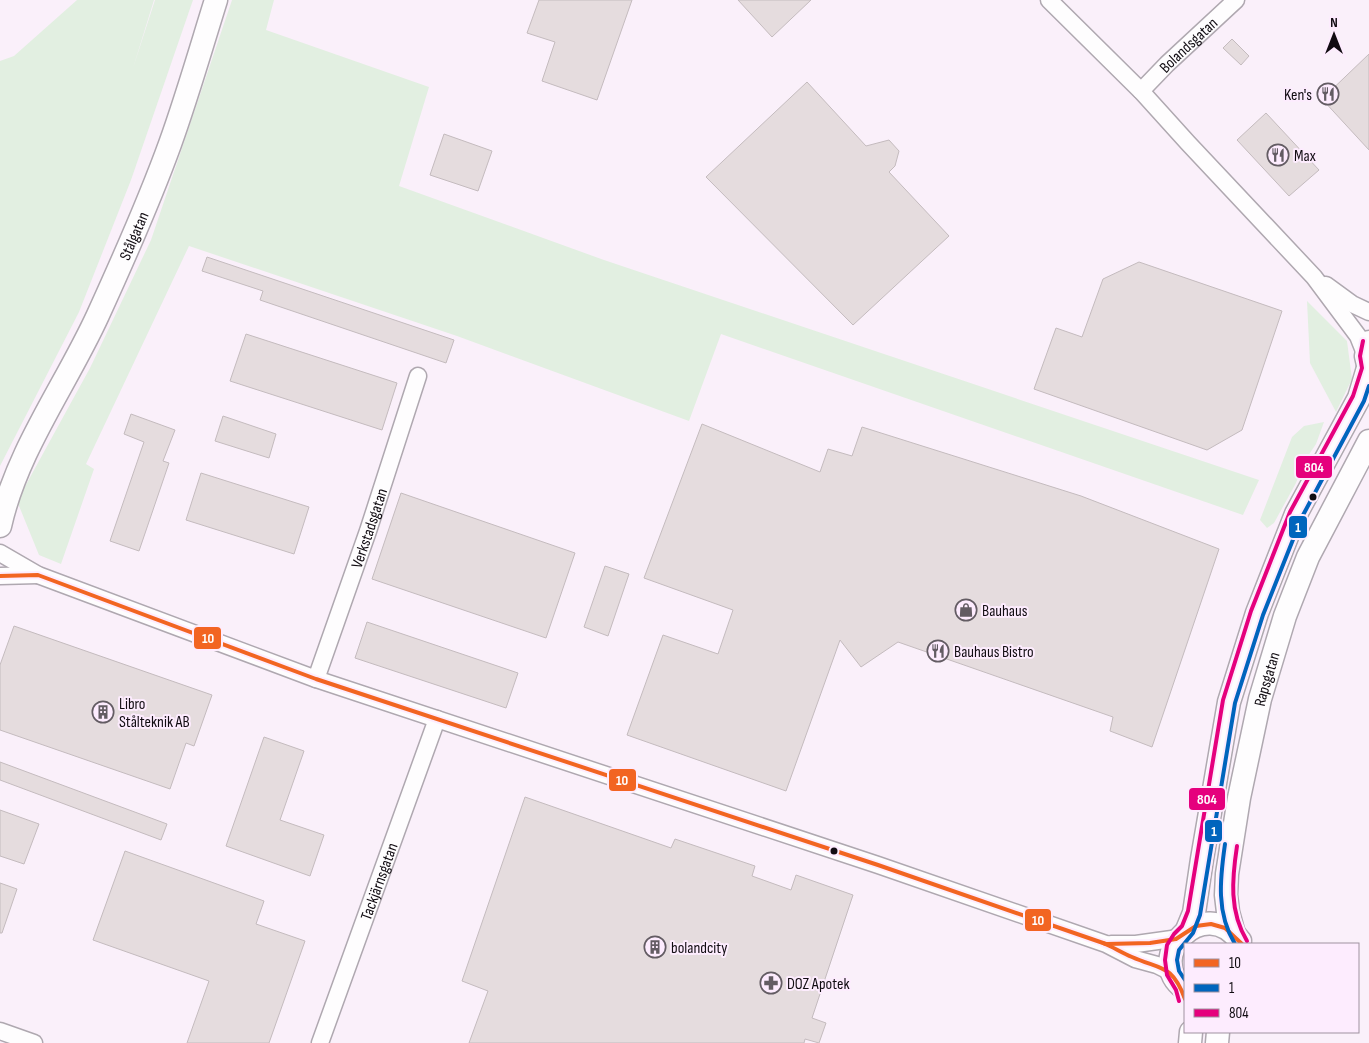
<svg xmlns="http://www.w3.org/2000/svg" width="1369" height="1043" font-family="'Sofia Sans Condensed',sans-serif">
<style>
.green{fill:#e2efe1}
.building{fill:#e5dcde;stroke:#c4bbbe}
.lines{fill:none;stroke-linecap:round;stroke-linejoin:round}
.street-casing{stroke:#afa8b0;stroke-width:19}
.secondary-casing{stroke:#afa8b0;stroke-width:25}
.street{stroke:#fefdfe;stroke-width:16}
.secondary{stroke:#fefdfe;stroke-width:22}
.bus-1-casing{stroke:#fdecfe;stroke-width:8}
.bus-2-casing{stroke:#fdecfe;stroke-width:8}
.bus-3-casing{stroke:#fdecfe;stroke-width:8}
.bus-1{stroke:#f26522;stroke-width:4}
.bus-2{stroke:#0065bd;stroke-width:4}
.bus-3{stroke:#e5007d;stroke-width:4}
.bus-dot{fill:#110c12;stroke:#fdecfe;stroke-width:2}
.labels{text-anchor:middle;stroke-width:4;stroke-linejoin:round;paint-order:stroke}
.street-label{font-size:16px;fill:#110c12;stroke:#fdecfe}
.poi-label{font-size:16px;fill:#110c12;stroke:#fdecfe;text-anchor:start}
.line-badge{stroke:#fdecfe;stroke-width:2}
.badge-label{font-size:14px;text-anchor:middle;font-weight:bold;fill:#fff}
</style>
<rect width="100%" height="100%" fill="#faf0fa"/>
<g class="green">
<polygon points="77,0 154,0 133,68 155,0 193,0 131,180 79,312 0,466 0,61 14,56"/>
<polygon points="232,0 274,0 266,30 429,87 399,186 604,260 1259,480 1243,515 721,334 689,421 457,336 189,246 86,464 94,469 61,564 39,555 17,501 90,368 151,240"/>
<polygon points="1307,301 1347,341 1352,379 1336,412 1310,363"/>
<polygon points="1324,422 1316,444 1304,462 1296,483 1274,523 1267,528 1260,520 1292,437 1304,426"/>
</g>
<g class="building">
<polygon points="539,0 632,0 597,100 542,81 555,42 527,33"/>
<polygon points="738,0 811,0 772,37"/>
<polygon points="1232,39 1249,56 1241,65 1223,48"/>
<polygon points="1369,54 1369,150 1322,99"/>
<polygon points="807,82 866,146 889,140 899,151 895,166 889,172 949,236 853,325 706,177"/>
<polygon points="1266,113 1319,170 1289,196 1237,140"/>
<polygon points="444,134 492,151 478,191 430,175"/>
<polygon points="207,257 454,340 446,363 260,300 263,291 202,271"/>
<polygon points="1139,262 1282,311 1242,430 1207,450 1034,389 1056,328 1082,337 1103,279"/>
<polygon points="246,334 397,383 382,430 230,381"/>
<polygon points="131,414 175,430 163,461 169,463 139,551 110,541 144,442 124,434"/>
<polygon points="223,416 276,434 269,458 215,441"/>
<polygon points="702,424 820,472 828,449 852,456 862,427 1081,496 1219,549 1152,747 1110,731 1113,717 898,642 861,667 840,640 786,791 627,735 663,635 718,654 733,610 644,578"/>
<polygon points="201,473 309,507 294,554 186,520"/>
<polygon points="401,493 575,553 546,638 372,579"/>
<polygon points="605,566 629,574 608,636 584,627"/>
<polygon points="367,622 518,673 506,708 355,658"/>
<polygon points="14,626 212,695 194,746 186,743 170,789 0,730 0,665"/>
<polygon points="264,737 304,751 280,820 324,835 310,876 226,846"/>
<polygon points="0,762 167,824 161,840 0,780"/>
<polygon points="525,797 671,848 675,839 755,866 752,876 791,890 796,875 853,895 812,1018 826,1023 819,1043 805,1039 804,1043 469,1043 488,991 462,981"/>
<polygon points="0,810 39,824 24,864 0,856"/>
<polygon points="125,851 264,901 256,924 305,941 269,1043 187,1043 209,981 93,940"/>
<polygon points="0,883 17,889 2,933 0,933"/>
</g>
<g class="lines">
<g class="street-casing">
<g id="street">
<polyline points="1049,0 1141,91 1188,143 1314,277 1358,336 1366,356"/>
<path id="s1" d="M1141,91L1167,64L1236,0"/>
<polyline points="1326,285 1352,304 1369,312"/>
<polyline points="0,553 38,575 316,679 878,865 1106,944 1135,959 1157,965 1173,973"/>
<polyline points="0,576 38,575"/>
<path id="s2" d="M316,679L368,531L418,376"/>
<polyline points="1111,944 1136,944 1179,938"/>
<polyline points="0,1031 34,1043"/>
<path id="s3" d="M320,1043L437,719"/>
</g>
</g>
<g class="secondary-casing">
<g id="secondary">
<polyline points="1369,342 1366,356 1369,369"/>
<path id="s4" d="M0,526C17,450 66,385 98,315C124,258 149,202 170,144C187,97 201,48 216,0"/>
<polyline points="1187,930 1194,913 1202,859 1229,702 1257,613 1296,514 1359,398 1368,368"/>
<path id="s5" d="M1234,934L1228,912L1226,895L1227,874L1239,798L1260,699L1285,616L1308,557L1369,441"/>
<path d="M1185,989C1142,958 1204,892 1240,941"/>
<polyline points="1190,1043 1191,1032"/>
<polyline points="1217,1043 1218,1032"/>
</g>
</g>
<use href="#street" class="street"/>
<use href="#secondary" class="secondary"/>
<g class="bus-1-casing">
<g id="bus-1">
<polyline points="0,576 38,575 316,679 878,865 1106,944 1150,943 1176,939 1196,926 1211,924 1225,928 1242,944"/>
<path d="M1103,943C1113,947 1122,953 1132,957C1161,970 1172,964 1185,999"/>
</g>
</g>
<g class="bus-2-casing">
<g id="bus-2">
<path d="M1225,844C1220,879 1216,913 1235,944"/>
<polyline points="1185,980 1179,971 1177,960 1179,950 1193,933 1200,915 1235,703 1263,615 1302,517 1364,401 1369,386"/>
</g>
</g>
<g class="bus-3-casing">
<g id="bus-3">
<path d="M1237,846C1232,879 1229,911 1247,941"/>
<polyline points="1179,1001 1176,990 1167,975 1165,960 1167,945 1174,934 1182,926 1188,911 1223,700 1251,611 1290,512 1353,396 1362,368 1360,356 1363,341"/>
</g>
</g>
<use href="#bus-1" class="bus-1"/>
<use href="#bus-2" class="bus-2"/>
<use href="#bus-3" class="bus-3"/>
</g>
<defs>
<g id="restaurant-ring" transform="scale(1.125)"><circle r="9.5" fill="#fdecfe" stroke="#635c63" stroke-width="1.5"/><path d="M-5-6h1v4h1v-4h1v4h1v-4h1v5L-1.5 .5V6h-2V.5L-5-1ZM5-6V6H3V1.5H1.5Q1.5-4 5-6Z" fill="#635c63"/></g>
<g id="shop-ring" transform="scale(1.125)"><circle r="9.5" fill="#fdecfe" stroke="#635c63" stroke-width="1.5"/><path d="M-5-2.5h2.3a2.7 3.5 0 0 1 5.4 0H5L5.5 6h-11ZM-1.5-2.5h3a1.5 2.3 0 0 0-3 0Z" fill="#635c63"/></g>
<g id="building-ring" transform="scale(1.125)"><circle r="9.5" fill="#fdecfe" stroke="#635c63" stroke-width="1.5"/><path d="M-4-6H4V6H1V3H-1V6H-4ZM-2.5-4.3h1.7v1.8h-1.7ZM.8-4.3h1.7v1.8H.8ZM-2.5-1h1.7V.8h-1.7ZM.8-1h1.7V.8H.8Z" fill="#635c63"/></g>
<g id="pharmacy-ring" transform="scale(1.125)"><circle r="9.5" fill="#fdecfe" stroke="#635c63" stroke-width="1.5"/><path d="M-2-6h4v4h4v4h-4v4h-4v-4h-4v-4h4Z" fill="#635c63"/></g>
</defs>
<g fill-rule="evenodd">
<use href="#restaurant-ring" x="1328" y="94"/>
<use href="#restaurant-ring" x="1278" y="155"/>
<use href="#shop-ring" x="966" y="610"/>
<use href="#restaurant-ring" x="938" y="651"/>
<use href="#building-ring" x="103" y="712"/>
<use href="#building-ring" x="655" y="947"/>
<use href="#pharmacy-ring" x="771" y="983"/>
</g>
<g class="bus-dot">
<circle cx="1313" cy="497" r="4.5"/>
<circle cx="834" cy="851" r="4.5"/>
</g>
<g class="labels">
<g class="street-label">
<text dy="6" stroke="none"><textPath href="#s1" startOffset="66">Bolandsgatan</textPath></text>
<text dy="6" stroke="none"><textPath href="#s4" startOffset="320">Stålgatan</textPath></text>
<text dy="6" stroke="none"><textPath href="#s2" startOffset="160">Verkstadsgatan</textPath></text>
<text dy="6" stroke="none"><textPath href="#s5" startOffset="260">Rapsgatan</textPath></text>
<text dy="6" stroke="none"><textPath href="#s3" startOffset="172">Tackjärnsgatan</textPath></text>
</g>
<g class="poi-label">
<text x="1312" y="100" text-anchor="end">Ken's</text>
<text x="1294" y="161">Max</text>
<text x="982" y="616">Bauhaus</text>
<text x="954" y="657">Bauhaus Bistro</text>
<text x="119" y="709">Libro<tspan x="119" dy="18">Stålteknik AB</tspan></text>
<text x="671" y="953">bolandcity</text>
<text x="787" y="989">DOZ Apotek</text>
</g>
</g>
<g class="line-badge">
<rect x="1295" y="455" width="38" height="24" rx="5" fill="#e5007d"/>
<rect x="1288" y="515" width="20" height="24" rx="5" fill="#0065bd"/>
<rect x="193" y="626" width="29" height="24" rx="5" fill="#f26522"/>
<rect x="608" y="768" width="29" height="24" rx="5" fill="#f26522"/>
<rect x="1188" y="787" width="38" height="24" rx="5" fill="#e5007d"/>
<rect x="1204" y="819" width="19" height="24" rx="5" fill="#0065bd"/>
<rect x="1024" y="908" width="28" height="24" rx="5" fill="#f26522"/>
</g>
<g class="badge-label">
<text x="1314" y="472">804</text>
<text x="1298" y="532">1</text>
<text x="208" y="643">10</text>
<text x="622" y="785">10</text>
<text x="1207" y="804">804</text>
<text x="1214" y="836">1</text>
<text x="1038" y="925">10</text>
</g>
<rect x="1184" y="943" width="175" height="90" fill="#fdecfe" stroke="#9f92a0"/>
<rect x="1194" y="959" width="25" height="8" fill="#f26522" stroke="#9f92a0"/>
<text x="1229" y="968" font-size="15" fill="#110c12">10</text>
<rect x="1194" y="984" width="25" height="8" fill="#0065bd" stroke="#9f92a0"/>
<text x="1229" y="993" font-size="15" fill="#110c12">1</text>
<rect x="1194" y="1009" width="25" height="8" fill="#e5007d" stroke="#9f92a0"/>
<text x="1229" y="1018" font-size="15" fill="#110c12">804</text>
<g transform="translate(1334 35)" stroke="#fdecfe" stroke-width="4" paint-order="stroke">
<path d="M0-4L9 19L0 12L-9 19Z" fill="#110c12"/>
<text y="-8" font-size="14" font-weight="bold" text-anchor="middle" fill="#110c12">N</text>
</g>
</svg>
